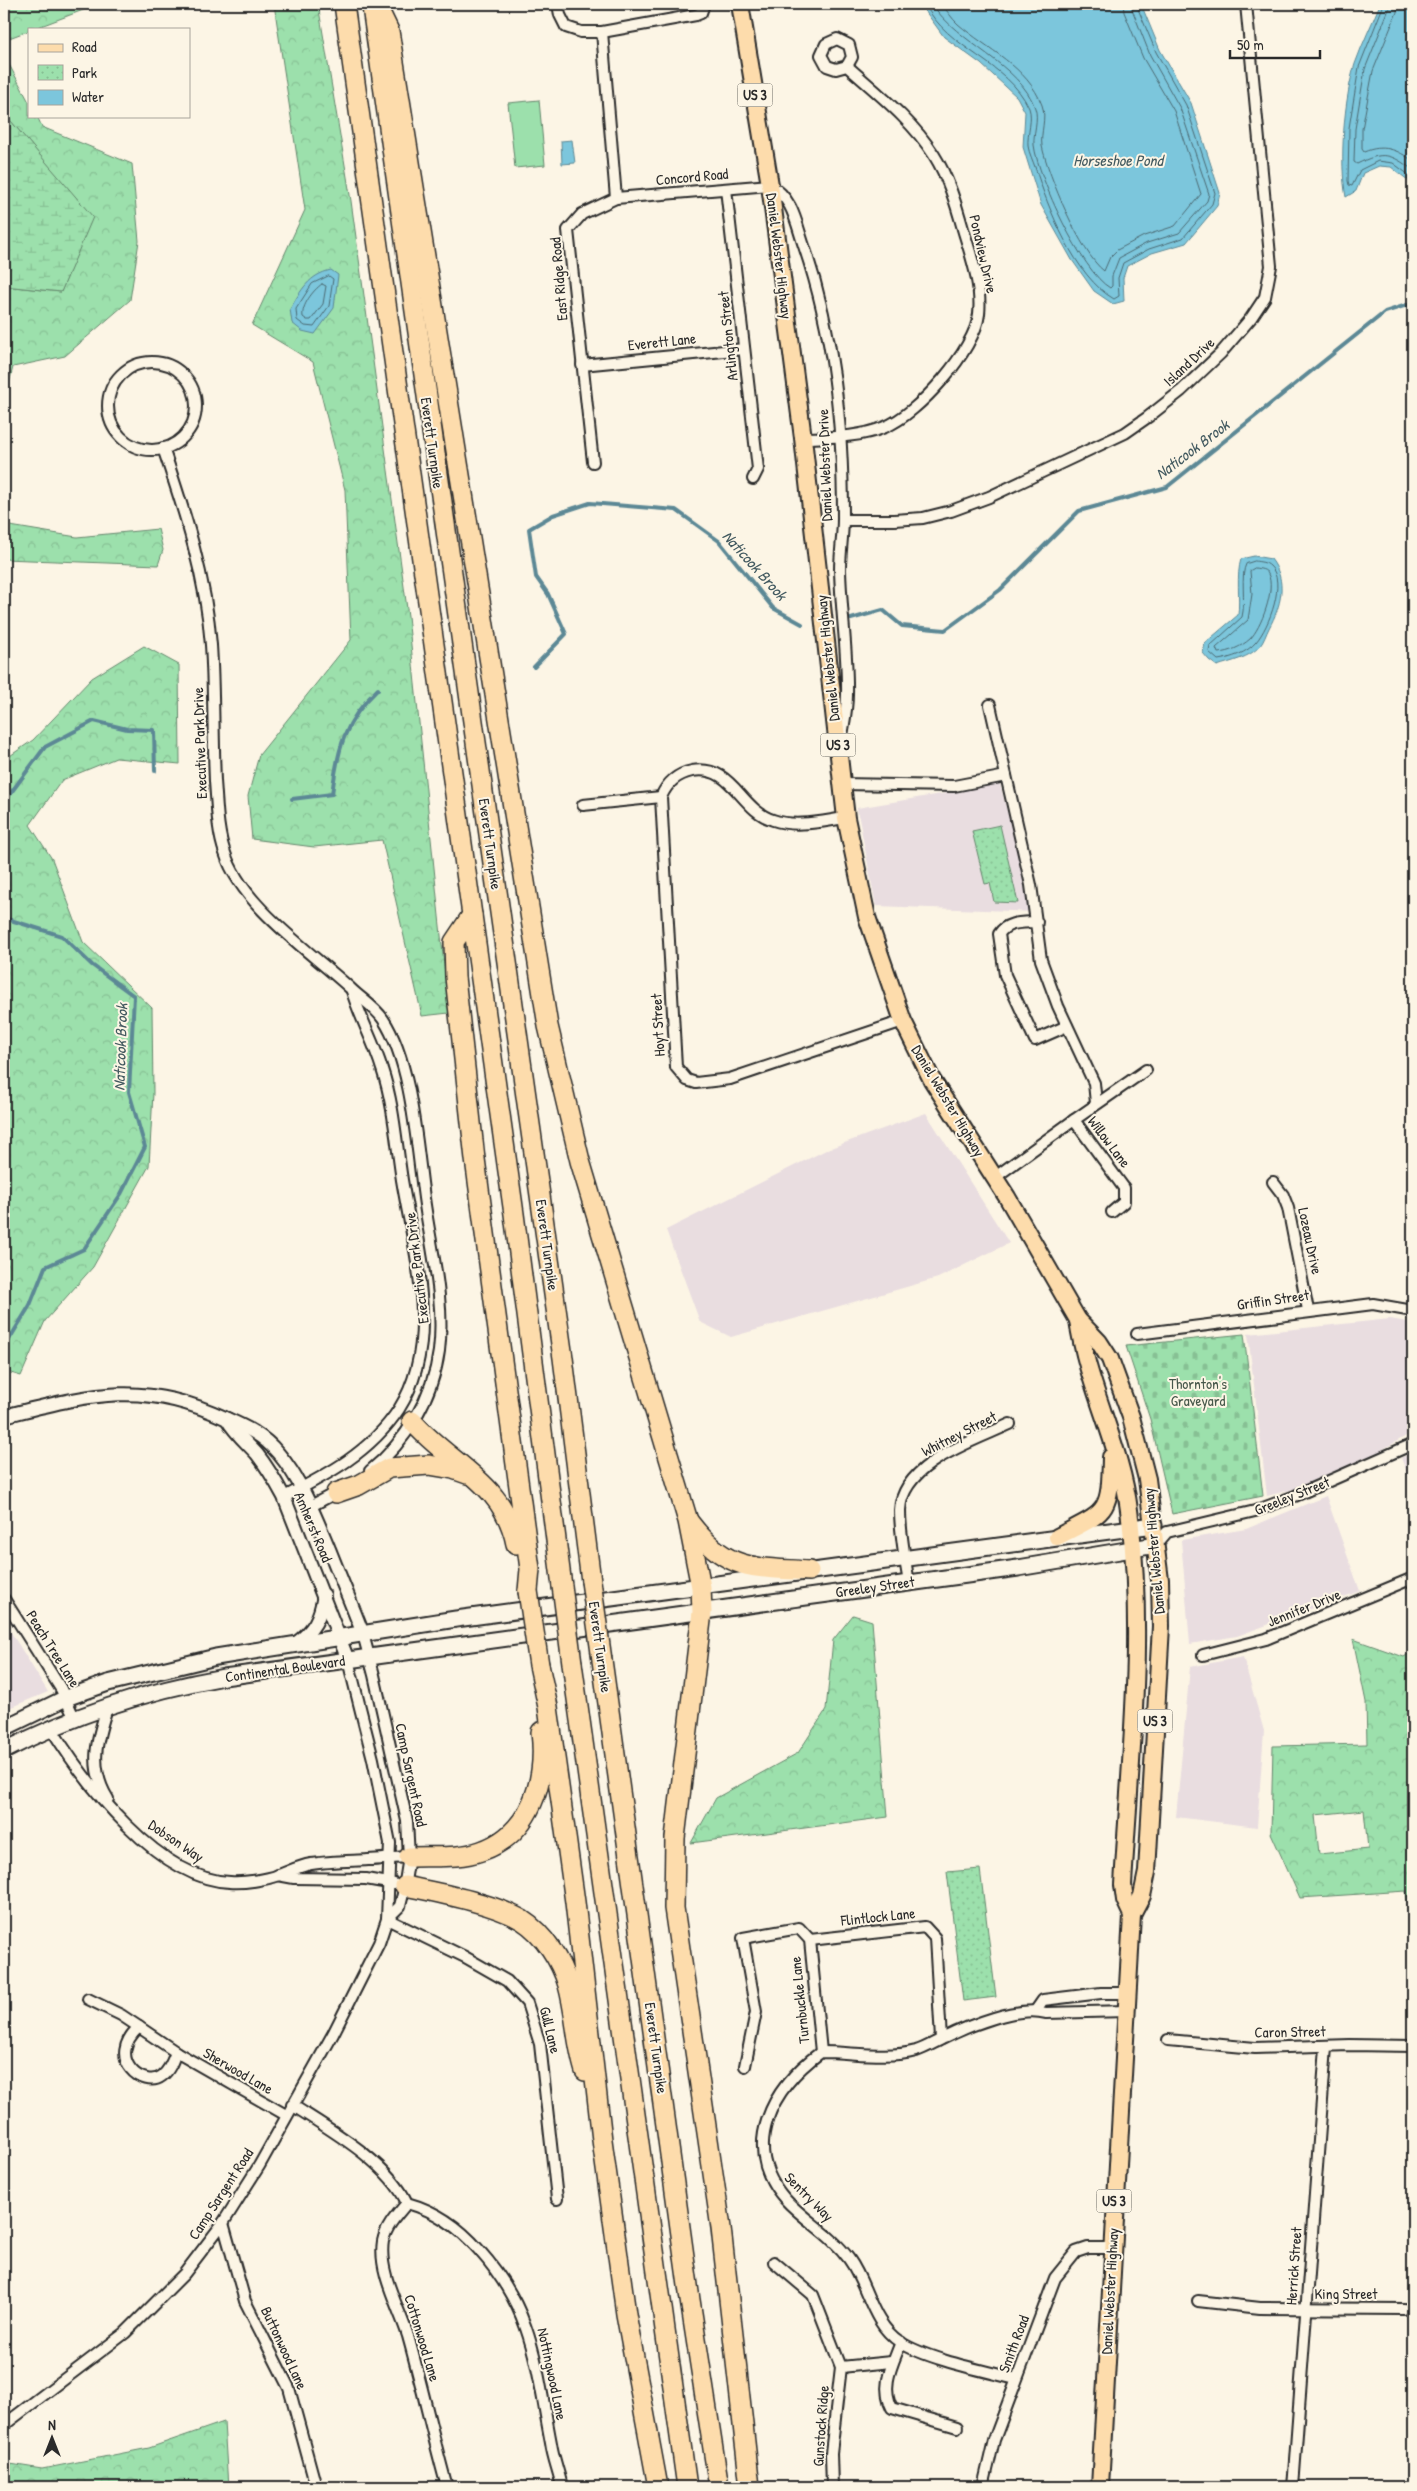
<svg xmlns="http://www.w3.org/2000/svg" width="1417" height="2491" font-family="'Patrick Hand',sans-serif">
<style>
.built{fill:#e9dde0}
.grass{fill:#9ce0ac;stroke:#64866c}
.forest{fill:url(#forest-crowns);stroke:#64866c;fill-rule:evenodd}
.wetland{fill:url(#wetland-marsh);stroke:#64866c}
.cemetery{fill:url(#cemetery-stones);stroke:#64866c}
.park{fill:url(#park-dots);stroke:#64866c}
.water{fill:#7cc6dc;stroke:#5c8895}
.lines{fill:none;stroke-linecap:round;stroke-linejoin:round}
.shore{stroke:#4b6972;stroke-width:1}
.stream{stroke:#5c8895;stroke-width:4}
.minor-casing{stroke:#2b2b2b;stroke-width:14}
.tertiary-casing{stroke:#2b2b2b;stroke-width:16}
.secondary-casing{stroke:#2b2b2b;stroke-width:19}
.primary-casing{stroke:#2b2b2b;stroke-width:20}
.motorway-casing{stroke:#2b2b2b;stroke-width:22}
.minor{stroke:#fcf5e5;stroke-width:10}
.tertiary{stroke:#fcf5e5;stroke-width:12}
.secondary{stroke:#fcf5e5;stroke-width:15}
.primary{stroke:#fddcac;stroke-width:16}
.motorway{stroke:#fddcac;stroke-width:19}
.motorway-bridge-casing{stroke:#2b2b2b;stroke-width:22;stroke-linecap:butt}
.motorway-bridge{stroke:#fddcac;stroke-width:19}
.labels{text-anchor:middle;stroke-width:4;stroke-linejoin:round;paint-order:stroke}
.shield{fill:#fcf5e5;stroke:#6a6863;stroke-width:1}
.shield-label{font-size:14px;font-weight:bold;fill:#2b2b2b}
.street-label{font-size:15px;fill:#2b2b2b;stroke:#fcf5e5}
.park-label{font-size:15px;fill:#47584b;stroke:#fcf5e5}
.water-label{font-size:16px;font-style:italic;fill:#435a60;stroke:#fcf5e5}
</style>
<defs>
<pattern id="forest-crowns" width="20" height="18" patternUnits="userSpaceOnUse" patternTransform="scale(1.25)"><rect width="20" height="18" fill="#9ce0ac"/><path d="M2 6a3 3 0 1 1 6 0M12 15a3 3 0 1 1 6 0" fill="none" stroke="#87c094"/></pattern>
<pattern id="wetland-marsh" width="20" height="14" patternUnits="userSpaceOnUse" patternTransform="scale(1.25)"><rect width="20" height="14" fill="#9ce0ac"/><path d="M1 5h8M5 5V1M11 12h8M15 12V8" fill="none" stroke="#87c094"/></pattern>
<pattern id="cemetery-stones" width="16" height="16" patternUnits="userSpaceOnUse" patternTransform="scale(1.25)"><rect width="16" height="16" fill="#9ce0ac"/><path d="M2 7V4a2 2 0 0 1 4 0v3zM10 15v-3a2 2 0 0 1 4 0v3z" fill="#87c094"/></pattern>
<pattern id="park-dots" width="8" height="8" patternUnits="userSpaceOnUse" patternTransform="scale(1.25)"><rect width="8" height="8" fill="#9ce0ac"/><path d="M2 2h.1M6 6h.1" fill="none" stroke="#87c094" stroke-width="1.8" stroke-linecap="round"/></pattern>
</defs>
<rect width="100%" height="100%" fill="#fcf5e5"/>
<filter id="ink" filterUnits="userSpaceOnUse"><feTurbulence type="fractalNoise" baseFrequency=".02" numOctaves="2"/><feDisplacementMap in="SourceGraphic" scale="10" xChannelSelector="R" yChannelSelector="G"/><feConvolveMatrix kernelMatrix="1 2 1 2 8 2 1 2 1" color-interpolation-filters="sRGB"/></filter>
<g filter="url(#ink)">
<g class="built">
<polygon points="1000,784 1034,912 876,906 857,808"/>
<polygon points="926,1113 1009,1243 938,1278 731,1337 700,1322 666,1230 828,1149"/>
<polygon points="1390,1319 1413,1323 1413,1432 1380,1451 1294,1489 1267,1496 1248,1334"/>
<polygon points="1413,1452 1413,1487 1401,1458"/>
<polygon points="1326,1496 1360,1591 1237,1636 1190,1644 1181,1540 1246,1529"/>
<polygon points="4,1621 48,1692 4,1710"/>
<polygon points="1243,1657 1264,1731 1257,1827 1176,1817 1190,1667"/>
</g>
<polygon class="grass" points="539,100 545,165 515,168 508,103"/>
<g class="forest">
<polygon points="4,4 99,4 4,40"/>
<polygon points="274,4 318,4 351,201 408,616 449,1013 422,1016 382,840 314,847 252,839 248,796 259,755 351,640 345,490 313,362 252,325 305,210"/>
<polygon points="4,55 29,102 29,116 37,116 42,127 132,164 139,241 130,300 65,356 13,367 4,404 4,286 61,292 92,217 4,113"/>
<polygon points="4,525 77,537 158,529 163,550 158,565 4,559"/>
<polygon points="144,646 179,665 180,764 116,758 62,780 30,825 52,859 83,942 152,1008 153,1093 149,1166 93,1267 45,1321 21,1376 4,1371 4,760 33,740 92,678"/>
<polygon points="853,1615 872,1621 888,1817 691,1843 716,1798 798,1753 826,1710 833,1640"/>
<path d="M1353,1639L1404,1657L1413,1651V1936L1406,1891L1300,1898L1271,1833L1273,1746L1367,1744L1366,1702ZM1364,1810L1368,1849L1319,1854L1315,1815Z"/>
<polygon points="224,2422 228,2487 4,2487 4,2463 42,2469 149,2448"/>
</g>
<polygon class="wetland" points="4,113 93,217 61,292 4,286"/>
<polygon class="cemetery" points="1244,1334 1263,1496 1172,1514 1150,1419 1126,1346"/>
<g class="park">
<polygon points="1000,825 1018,903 994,902 990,883 985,884 972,831"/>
<polygon points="980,1869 996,1997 963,2001 947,1872"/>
</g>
<g class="water">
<polygon points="920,4 1141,4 1160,50 1191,103 1220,193 1217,206 1186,243 1152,253 1127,266 1123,278 1124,301 1113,304 1094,291 1072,260 1041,205 1023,147 1025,112 1017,97 981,64 944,37"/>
<path d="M1380,4H1413V184L1391,167L1379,166L1363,173L1356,191L1346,197C1339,163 1344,98 1355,64C1362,44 1372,24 1380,4Z"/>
<polygon points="572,140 575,163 562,164 561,141"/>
<path d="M331,270L338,275L334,308L315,334L302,331L292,323L290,309C301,290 309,275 331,270Z"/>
<path d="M1254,556L1271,559C1288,581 1281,606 1269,628C1266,634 1264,641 1260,646C1249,658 1232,661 1217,666L1209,660L1203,653L1205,643L1238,615C1240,597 1236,576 1241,559Z"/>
</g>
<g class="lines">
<g class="shore">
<path d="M925,4C947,49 1008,62 1029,108C1033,119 1027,134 1028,146C1029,153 1033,161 1035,167C1048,208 1075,277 1114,299L1119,296L1118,278L1123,263L1149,249L1183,238L1212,204L1215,193L1186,105L1156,52L1136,4"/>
<path d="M932,4C957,43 1021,65 1035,108C1039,119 1033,133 1034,145C1038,178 1082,272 1110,288L1112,286V276L1119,258L1147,243L1179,233L1207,201L1209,194L1180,108L1150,55L1130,4"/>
<path d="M941,4C947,10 952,19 958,24C987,49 1028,67 1042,105C1047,118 1040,133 1042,146C1048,175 1081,254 1104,271L1110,257L1117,250L1144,236L1175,226L1201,194L1174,111L1143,58L1124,12L1123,4"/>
<polyline points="1384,4 1359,67 1349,128 1348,181 1349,185 1352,186 1360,170 1378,161 1393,163 1413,178"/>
<path d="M1391,4L1365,69L1355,129L1354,162L1357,164C1383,151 1390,153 1413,170"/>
<path d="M1398,4L1397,12L1373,71L1362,129V149L1364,152C1383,144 1397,149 1413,161"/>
<polygon points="329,276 333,279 329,306 314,327 305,326 297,320 296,309 312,284"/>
<path d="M322,284L326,286L323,304L311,320H307L303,317C301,306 313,290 322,284Z"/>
<path d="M1255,561C1260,562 1266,562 1270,566C1287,581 1269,627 1256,642C1247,653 1231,658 1218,660L1209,652L1210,646L1242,617C1246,602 1240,575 1246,564Z"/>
<path d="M1255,568C1260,569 1266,569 1268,574C1276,589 1261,628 1250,639C1241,647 1229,652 1218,653L1216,648L1248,620L1252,594L1250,571Z"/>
</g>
<g class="stream">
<polyline points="851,619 883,610 902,626 945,630 1000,590 1079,511 1167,487 1385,312 1407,305 1413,306"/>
<polyline points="534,667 566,634 548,594 536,577 529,529 553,515 590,503 676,510 719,541 773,608 802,624"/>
<path d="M292,799L332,794C338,748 344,721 378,689"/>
<polyline points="4,802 45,747 94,721 127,729 154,730 155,771"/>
<polyline points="4,918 62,936 92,965 134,996 129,1092 145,1147 121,1194 84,1249 45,1267 30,1305 4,1348"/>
</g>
<g class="minor-casing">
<g id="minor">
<polyline points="558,4 560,15 566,27 581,32 602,32 616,198 582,214 568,230 593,462"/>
<polyline points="602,32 696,15 701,13 704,4"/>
<polyline points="726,189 758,469 753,479"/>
<path d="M616,198L770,185C793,198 796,223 804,246C834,334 843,425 843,518C843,535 840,553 840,570C841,612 848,654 847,695C847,709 844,723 842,736"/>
<circle cx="152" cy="406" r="44"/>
<polyline points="582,365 744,349"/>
<path d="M803,438C831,437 858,438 885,427C918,414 975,350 979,314C982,286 971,256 963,229C956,204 948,177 934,155C912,120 877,93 847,66L852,57L849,45L837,39L826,44L821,55L827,66L836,69L847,66"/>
<path d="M163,448C185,513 206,577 211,645C214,690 213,736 215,781C217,805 217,830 225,853C241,905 311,952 350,988C361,999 374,1006 383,1019C413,1064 417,1152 425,1205C432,1252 445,1303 439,1351C433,1397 406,1442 370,1471"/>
<polyline points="843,520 894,520 923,518 951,511 989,497 1125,433 1148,417 1181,391 1221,353 1251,318 1265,297 1271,266 1246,4"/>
<polyline points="990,705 1031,885 1041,960 1058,1006 1094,1083 1096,1103"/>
<polyline points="842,784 954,786 1006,776"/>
<polyline points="583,805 661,797"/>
<path d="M846,818C823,821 796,828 773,820C739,809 733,764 692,771C677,774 667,783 661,797L676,1067L687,1080L696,1083L730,1079L903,1021"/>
<path d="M1037,922C1023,923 1007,921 999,934L1005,975L1035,1040L1067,1026"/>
<polyline points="1074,1120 1146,1070"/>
<polyline points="994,1178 1074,1120 1124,1188 1124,1202 1112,1212"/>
<polyline points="1273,1182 1283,1195 1288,1208 1308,1310"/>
<polyline points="1137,1334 1373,1304 1413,1311"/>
<path d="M284,1497C327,1475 371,1452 399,1409C442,1342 414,1252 402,1180C396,1142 394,1105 382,1069C374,1042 360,1018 352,991"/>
<polyline points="311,1506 339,1491"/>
<polyline points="1156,1545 1167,1532 1255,1511 1295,1496 1413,1444"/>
<path d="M909,1583C905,1559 900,1534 900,1510C902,1463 974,1441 1010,1424"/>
<polyline points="4,1599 61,1689 74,1717"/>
<polyline points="363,1634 374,1675 407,1821 409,1857 403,1894 400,1906 387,1919"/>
<polyline points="1203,1655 1266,1639 1413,1578"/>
<path d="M108,1705C97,1738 88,1767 108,1799"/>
<path d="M51,1728C85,1783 159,1880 230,1882C244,1883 265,1880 279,1875C290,1871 299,1866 311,1864C329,1861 349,1861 368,1860C381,1860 395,1857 409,1857"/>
<polyline points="278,1875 294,1878 366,1879 394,1884"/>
<polyline points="387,1919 465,1957 507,1981 527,2003 540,2044 557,2199"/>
<polyline points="810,1940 925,1927 935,1938 941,2039"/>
<polyline points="88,1999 121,2015 139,2027"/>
<polyline points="1036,2010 1043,2000 1101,1993 1128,1993"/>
<path d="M139,2027L176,2052C173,2060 170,2070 162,2076C144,2090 104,2059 139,2027Z"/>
<polyline points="1168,2040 1255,2048 1350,2045 1413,2046"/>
<polyline points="176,2052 286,2115"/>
<polyline points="745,2066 756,2012 743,1938 799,1928 810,1940 821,2052"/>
<path d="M292,2105C329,2129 388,2162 407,2203C436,2211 460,2228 479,2250C534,2311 536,2366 551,2443C553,2458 559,2472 562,2487"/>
<path d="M407,2203C398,2214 386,2226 383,2241C378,2272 399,2307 408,2336C422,2386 433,2437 447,2487"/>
<polyline points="223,2223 245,2301 289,2388 316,2487"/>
<polyline points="774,2262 813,2295 841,2367 831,2453 832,2487"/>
<polyline points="1198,2301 1260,2308 1404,2309"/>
<path d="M901,2342C893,2364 880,2385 892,2408L957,2427"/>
<polyline points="841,2367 891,2362"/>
<path d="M1016,2379C985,2371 926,2359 900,2342C871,2323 868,2285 849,2259C832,2235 805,2221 785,2199C739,2147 772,2088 821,2052C852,2052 886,2059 916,2051C926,2048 935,2042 944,2038C968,2026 1019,2005 1046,2013L1127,2011"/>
<polyline points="4,2425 125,2333 184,2274 223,2223 259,2166 333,2034 379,1943 387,1919 390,1843 373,1759 348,1660"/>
<polyline points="983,2487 994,2440 1055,2278 1076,2252 1088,2248 1112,2248"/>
<polyline points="1293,2487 1326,2047"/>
</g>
</g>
<g class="tertiary-casing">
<g id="tertiary">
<path d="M4,1416C88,1395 142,1379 225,1418C246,1427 263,1435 278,1453C302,1481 315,1516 329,1549C340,1577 352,1605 363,1634"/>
<path d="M227,1419C235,1433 246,1442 257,1454C268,1468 276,1482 284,1497L348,1660"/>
<path d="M295,1644C314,1630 320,1619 324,1595"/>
</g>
</g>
<g class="secondary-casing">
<g id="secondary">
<polyline points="4,1728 66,1698 108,1683 216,1657 456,1619 1154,1525"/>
<path d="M4,1751C75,1714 145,1691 224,1677L1018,1568L1156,1545"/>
</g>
</g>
<g class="primary-casing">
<g id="primary">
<polyline points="740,4 770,185 803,438 846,818 867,917 903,1021 932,1080 1007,1197 1078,1320 1099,1342 1110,1359 1131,1417 1147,1479 1160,1580 1161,1626 1147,1872 1142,1896 1132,1915 1100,2487"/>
<path d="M1078,1320C1087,1386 1121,1445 1129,1510C1145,1634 1130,1761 1123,1885L1125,1900L1132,1915"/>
<path d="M1057,1537C1107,1511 1110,1515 1111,1457"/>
</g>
</g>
<g class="motorway-casing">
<g id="motorway">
<polyline points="344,4 514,1214 562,1586"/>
<polyline points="376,4 389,31 548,1026 580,1161 688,1521 701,1587 702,1612 675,1838 674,1908 721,2228 750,2487"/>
<polyline points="372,7 563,1358 591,1581"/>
<polyline points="472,915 454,942 455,977 475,1159 530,1569 528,1591"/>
<path d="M412,1421C450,1465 504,1482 516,1544"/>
<polyline points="336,1493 359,1485 389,1468 429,1465 453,1469 467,1474"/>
<path d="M689,1522C727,1572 752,1567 809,1571"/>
<polyline points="602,1660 690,2300 719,2487"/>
<polyline points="572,1663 687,2487"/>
<polyline points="539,1665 548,1707 575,1902 602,2140 626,2314 658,2487"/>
<path d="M409,1857C433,1856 459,1859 481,1851C531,1834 547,1780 541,1732"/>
<path d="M405,1886C439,1893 493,1903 522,1920C544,1934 561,1961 568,1985C576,2013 576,2043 585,2071"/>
</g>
</g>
<use href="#minor" class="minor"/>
<use href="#tertiary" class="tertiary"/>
<use href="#secondary" class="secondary"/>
<use href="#primary" class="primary"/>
<use href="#motorway" class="motorway"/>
<g class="motorway-bridge-casing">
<g id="motorway-bridge">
<polyline points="591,1581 602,1660"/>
<polyline points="562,1586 572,1663"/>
<polyline points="528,1591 539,1665"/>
</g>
</g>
<use href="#motorway-bridge" class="motorway-bridge"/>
</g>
</g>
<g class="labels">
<g class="shield">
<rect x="737.5" y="83.5" width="35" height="23" rx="4"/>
<rect x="820.5" y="733.5" width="35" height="23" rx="4"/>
<rect x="1137.5" y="1709.5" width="35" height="23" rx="4"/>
<rect x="1096.5" y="2189.5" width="35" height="23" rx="4"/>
</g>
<g class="shield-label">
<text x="755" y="100">US 3</text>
<text x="838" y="750">US 3</text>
<text x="1155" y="1726">US 3</text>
<text x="1114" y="2206">US 3</text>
</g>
<g class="street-label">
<text transform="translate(692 177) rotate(-5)" y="5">Concord Road</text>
<text transform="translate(983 254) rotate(77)" y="5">Pondview Drive</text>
<text transform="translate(779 256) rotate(83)" y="5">Daniel Webster Highway</text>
<text transform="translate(559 279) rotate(-95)" y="5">East Ridge Road</text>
<text transform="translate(728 336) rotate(-96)" y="5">Arlington Street</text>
<text transform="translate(662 342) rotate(-6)" y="5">Everett Lane</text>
<text transform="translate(1189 362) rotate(-43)" y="5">Island Drive</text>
<text transform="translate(432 443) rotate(82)" y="5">Everett Turnpike</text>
<text transform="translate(825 465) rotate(-92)" y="5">Daniel Webster Drive</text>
<text transform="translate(828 658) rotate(-96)" y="5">Daniel Webster Highway</text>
<text transform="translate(200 743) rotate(-92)" y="5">Executive Park Drive</text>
<text transform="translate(490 844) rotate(82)" y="5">Everett Turnpike</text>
<text transform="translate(658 1025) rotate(-93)" y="5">Hoyt Street</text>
<text transform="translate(948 1101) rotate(59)" y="5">Daniel Webster Highway</text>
<text transform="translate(1109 1142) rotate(53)" y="5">Willow Lane</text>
<text transform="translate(1310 1241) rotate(78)" y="5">Lozeau Drive</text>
<text transform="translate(547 1245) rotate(82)" y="5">Everett Turnpike</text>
<text transform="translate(417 1268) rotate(-97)" y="5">Executive Park Drive</text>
<text transform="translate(1273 1300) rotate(-8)" y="5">Griffin Street</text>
<text transform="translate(959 1434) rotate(-27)" y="5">Whitney Street</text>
<text transform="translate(1292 1496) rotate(-22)" y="5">Greeley Street</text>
<text transform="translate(313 1527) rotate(67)" y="5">Amherst Road</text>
<text transform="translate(1154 1551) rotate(-95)" y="5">Daniel Webster Highway</text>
<text transform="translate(875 1587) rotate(-8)" y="5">Greeley Street</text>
<text transform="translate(1304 1608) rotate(-22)" y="5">Jennifer Drive</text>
<text transform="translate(600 1647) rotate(82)" y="5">Everett Turnpike</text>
<text transform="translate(53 1649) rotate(58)" y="5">Peach Tree Lane</text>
<text transform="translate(285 1669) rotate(-8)" y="5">Continental Boulevard</text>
<text transform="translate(411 1775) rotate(78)" y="5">Camp Sargent Road</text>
<text transform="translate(176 1841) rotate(34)" y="5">Dobson Way</text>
<text transform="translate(878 1917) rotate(-6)" y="5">Flintlock Lane</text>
<text transform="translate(800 2000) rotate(-96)" y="5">Turnbuckle Lane</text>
<text transform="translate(550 2030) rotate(76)" y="5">Gull Lane</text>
<text transform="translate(1290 2032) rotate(-1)" y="5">Caron Street</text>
<text transform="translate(656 2048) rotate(82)" y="5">Everett Turnpike</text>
<text transform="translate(238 2071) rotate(30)" y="5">Sherwood Lane</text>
<text transform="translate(221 2194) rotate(-57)" y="5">Camp Sargent Road</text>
<text transform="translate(809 2197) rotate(45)" y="5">Sentry Way</text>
<text transform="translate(1294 2266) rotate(-86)" y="5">Herrick Street</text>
<text transform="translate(1110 2291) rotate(-87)" y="5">Daniel Webster Highway</text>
<text x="1346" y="2299">King Street</text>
<text transform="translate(422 2338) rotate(73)" y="5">Cottonwood Lane</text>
<text transform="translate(1014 2344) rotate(-69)" y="5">Smith Road</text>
<text transform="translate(284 2348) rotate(65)" y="5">Buttonwood Lane</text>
<text transform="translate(552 2374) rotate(78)" y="5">Nottingwood Lane</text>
<text transform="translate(821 2426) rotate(-86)" y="5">Gunstock Ridge</text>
</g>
<g class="park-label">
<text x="1198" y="1389">Thornton's<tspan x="1198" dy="17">Graveyard</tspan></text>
</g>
<g class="water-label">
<text x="1118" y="166">Horseshoe Pond</text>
<text transform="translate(1192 449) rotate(-37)" y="6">Naticook Brook</text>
<text transform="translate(755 565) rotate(48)" y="6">Naticook Brook</text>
<text transform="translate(120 1047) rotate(-88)" y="6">Naticook Brook</text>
</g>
</g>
<rect width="1417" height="2491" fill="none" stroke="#fcf5e5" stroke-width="20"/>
<rect x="10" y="10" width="1397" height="2471" fill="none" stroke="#2b2b2b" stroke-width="2" filter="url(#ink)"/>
<rect x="28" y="28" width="162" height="90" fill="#fcf5e5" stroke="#a8a49b"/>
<rect x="38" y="44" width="25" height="8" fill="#fddcac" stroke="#a8a49b"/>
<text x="72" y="52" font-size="15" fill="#2b2b2b">Road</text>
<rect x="38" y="65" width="25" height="15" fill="url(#park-dots)" stroke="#a8a49b"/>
<text x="72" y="78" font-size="15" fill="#2b2b2b">Park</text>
<rect x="38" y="90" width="25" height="15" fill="#7cc6dc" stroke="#a8a49b"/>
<text x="72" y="102" font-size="15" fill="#2b2b2b">Water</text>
<g transform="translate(52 2438)" stroke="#fcf5e5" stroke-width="4" paint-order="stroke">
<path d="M0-4L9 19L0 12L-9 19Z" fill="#2b2b2b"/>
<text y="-8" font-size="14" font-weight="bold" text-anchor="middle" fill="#2b2b2b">N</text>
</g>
<path d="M1230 50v8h90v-8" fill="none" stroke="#2b2b2b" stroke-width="2.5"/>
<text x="1237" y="50" font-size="15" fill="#2b2b2b" stroke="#fcf5e5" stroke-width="4" paint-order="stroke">50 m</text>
</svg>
